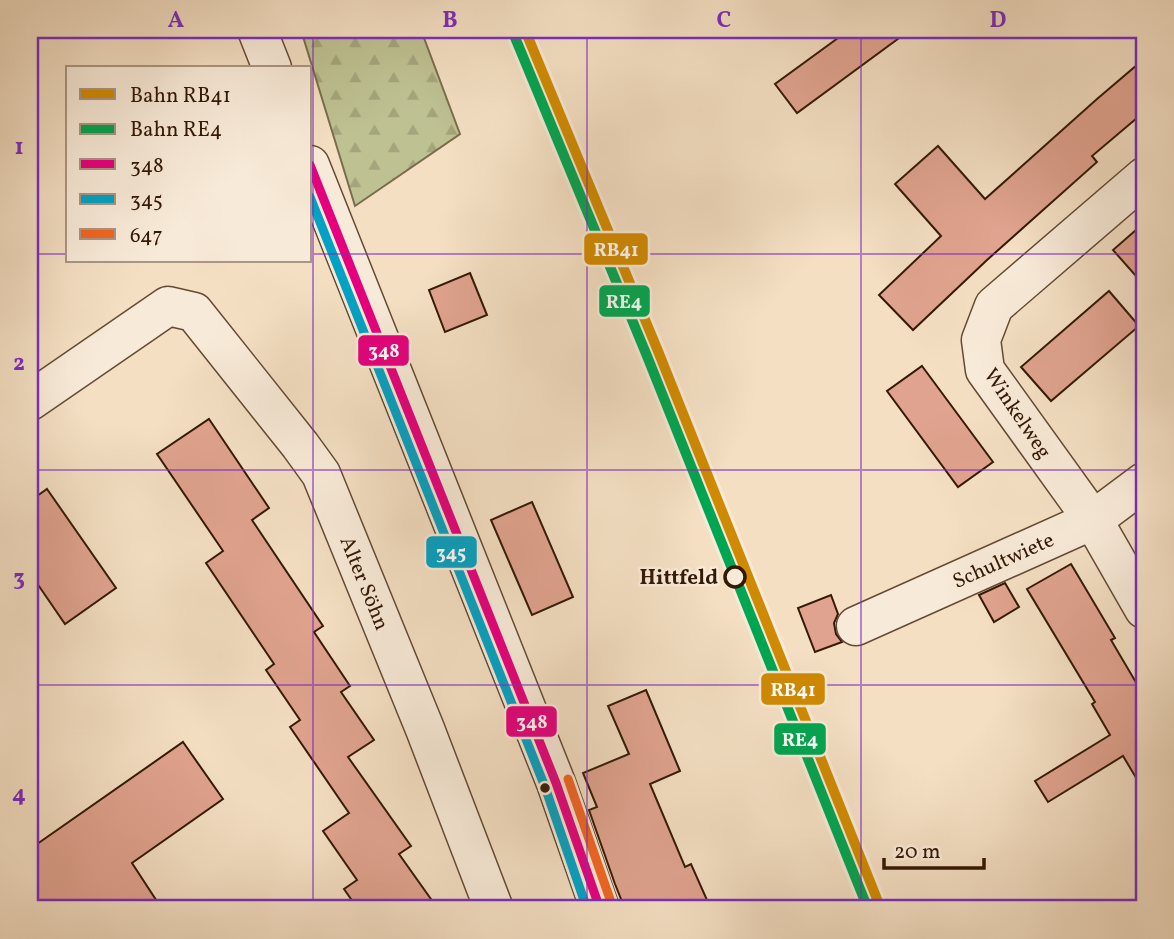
<svg xmlns="http://www.w3.org/2000/svg" width="1174" height="939" font-family="Vollkorn,serif">
<style>
.forest{fill:url(#forest-firs);stroke:#796d4c;stroke-width:2}
.building{fill:#e0a38f;stroke:#341906;stroke-width:2}
.lines{fill:none;stroke-linecap:round;stroke-linejoin:round}
.street-casing{stroke:#644a35;stroke-width:41}
.street{stroke:#f8ead8;stroke-width:38}
.bus-1-casing{stroke:#f8ead8;stroke-width:14}
.bus-2-casing{stroke:#f8ead8;stroke-width:14}
.bus-3-casing{stroke:#f8ead8;stroke-width:14}
.bus-1{stroke:#e5007d;stroke-width:9}
.bus-2{stroke:#03a2c4;stroke-width:9}
.bus-3{stroke:#f26522;stroke-width:9}
.rail-1-casing{stroke:#f8ead8;stroke-width:16}
.rail-2-casing{stroke:#f8ead8;stroke-width:16}
.rail-1{stroke:#d08a01;stroke-width:10}
.rail-2{stroke:#00a651;stroke-width:10}
.grid{fill:none;stroke:#7b2cbf;stroke-width:2;stroke-opacity:0.55}
.stop-dot{fill:#f8ead8;stroke:#341906;stroke-width:3.5}
.bus-dot{fill:#341906;stroke:#f8ead8;stroke-width:2.5}
.labels{text-anchor:middle;stroke-width:5;stroke-linejoin:round;paint-order:stroke}
.street-label{font-size:21px;fill:#341906;stroke:#f8ead8}
.stop-label{font-size:21px;font-weight:bold;fill:#341906;stroke:#f8ead8;text-anchor:end}
.line-badge{stroke:#f8ead8;stroke-width:2.5}
.badge-label{font-size:19px;text-anchor:middle;font-weight:bold;fill:#fff}
.neatline{fill:none;stroke:#7b2cbf;stroke-width:2.5}
.grid-label{font-size:23px;text-anchor:middle;font-weight:bold;fill:#7b2cbf}
</style>
<defs>
<pattern id="forest-firs" width="22" height="20" patternUnits="userSpaceOnUse" patternTransform="scale(1.75)"><rect width="22" height="20" fill="#bec192"/><path d="M5 1l3.5 6h-7zM16 11l3.5 6h-7z" fill="#a4a57c"/></pattern>
</defs>
<rect width="100%" height="100%" fill="#f4dfc3"/>
<filter id="stains"><feTurbulence type="fractalNoise" baseFrequency=".00286" numOctaves="4"/><feColorMatrix values="0 0 0 0 .2 0 0 0 0 .09 0 0 0 0 .02 0 0 0 .5 -.17"/></filter>
<radialGradient id="worn" r=".72"><stop offset=".6" stop-color="#630" stop-opacity="0"/><stop offset="1" stop-color="#630" stop-opacity=".3"/></radialGradient>
<polygon class="forest" points="301,30 421,30 460,134 355,206"/>
<g class="building">
<polygon points="849,30 910,30 797,113 775,84"/>
<polygon points="1144,59 1144,112 1092,156 1097,162 987,260 913,330 879,295 941,236 895,184 938,146 985,199 1097,99"/>
<polygon points="1144,223 1144,285 1113,250"/>
<polygon points="470,273 487,315 445,332 429,290"/>
<polygon points="1109,291 1139,326 1051,401 1021,367"/>
<polygon points="922,366 993,462 958,487 887,391"/>
<polygon points="209,419 269,508 252,520 323,626 314,632 350,686 341,692 374,740 348,757 411,846 399,854 438,909 358,909 344,889 357,880 323,831 349,813 290,727 300,720 266,670 274,664 206,563 223,551 157,454"/>
<polygon points="47,489 116,588 65,624 30,573 30,501"/>
<polygon points="532,502 573,597 532,615 491,520"/>
<polygon points="1071,564 1115,638 1111,640 1144,696 1144,791 1123,756 1048,802 1035,781 1110,735 1092,704 1095,702 1027,589"/>
<polygon points="1005,583 1019,607 994,622 979,595"/>
<polygon points="831,595 838,614 834,623 836,634 842,642 815,652 798,608"/>
<polygon points="646,690 680,771 650,784 685,867 691,864 711,909 625,909 615,884 589,810 597,807 583,773 629,754 608,706"/>
<polygon points="183,742 223,799 132,863 162,909 30,909 30,849"/>
</g>
<g class="lines">
<g class="street-casing">
<g id="street">
<polyline points="257,30 272,68"/>
<polyline points="310,165 556,783 600,909"/>
<polyline points="1144,177 994,306 981,340 985,370 1093,520 1144,609"/>
<polyline points="30,401 168,306 194,312 300,445 321,474 425,729 494,909"/>
<polyline points="856,626 1093,520 1144,482"/>
</g>
</g>
<use href="#street" class="street"/>
<g class="bus-1-casing">
<polyline id="bus-1" points="310,165 556,783 600,909"/>
</g>
<g class="bus-2-casing">
<polyline id="bus-2" points="310,197 545,787 587,909"/>
</g>
<g class="bus-3-casing">
<polyline id="bus-3" points="568,779 612,905"/>
</g>
<use href="#bus-1" class="bus-1"/>
<use href="#bus-2" class="bus-2"/>
<use href="#bus-3" class="bus-3"/>
<g class="rail-1-casing">
<polyline id="rail-1" points="525,30 658,351 881,909"/>
</g>
<g class="rail-2-casing">
<polyline id="rail-2" points="514,35 647,356 868,909"/>
</g>
<use href="#rail-1" class="rail-1"/>
<use href="#rail-2" class="rail-2"/>
</g>
<path class="grid" d="M313,30V909M587,30V909M861,30V909M30,254H68M310,254H1144M30,470H1144M30,685H1144"/>
<circle class="stop-dot" cx="735" cy="577" r="10"/>
<circle class="bus-dot" cx="545" cy="788" r="6"/>
<g class="labels">
<g class="street-label">
<text transform="translate(1018 413) rotate(56)" y="7">Winkelweg</text>
<text transform="translate(1003 560) rotate(-24)" y="7">Schultwiete</text>
<text transform="translate(365 583) rotate(68)" y="7">Alter Söhn</text>
</g>
<g class="stop-label">
<text x="718" y="584">Hittfeld</text>
</g>
</g>
<g class="line-badge">
<rect x="583" y="232" width="66" height="34" rx="7" fill="#d08a01"/>
<rect x="598" y="284" width="53" height="34" rx="7" fill="#00a651"/>
<rect x="357" y="334" width="53" height="33" rx="7" fill="#e5007d"/>
<rect x="425" y="535" width="53" height="34" rx="7" fill="#03a2c4"/>
<rect x="760" y="672" width="66" height="34" rx="7" fill="#d08a01"/>
<rect x="505" y="705" width="53" height="33" rx="7" fill="#e5007d"/>
<rect x="773" y="722" width="54" height="34" rx="7" fill="#00a651"/>
</g>
<g class="badge-label">
<text x="616" y="256">RB41</text>
<text x="624" y="308">RE4</text>
<text x="384" y="357">348</text>
<text x="451" y="559">345</text>
<text x="793" y="696">RB41</text>
<text x="532" y="728">348</text>
<text x="800" y="746">RE4</text>
</g>
<rect width="1174" height="939" fill="none" stroke="#f4dfc3" stroke-width="77"/>
<rect x="66" y="66" width="245" height="196" fill="#f8ead8" stroke="#aa9684" stroke-width="2"/>
<rect x="80" y="89" width="35" height="10" fill="#d08a01" stroke="#aa9684" stroke-width="2"/>
<text x="130" y="102" font-size="21" fill="#341906">Bahn RB41</text>
<rect x="80" y="124" width="35" height="10" fill="#00a651" stroke="#aa9684" stroke-width="2"/>
<text x="130" y="136" font-size="21" fill="#341906">Bahn RE4</text>
<rect x="80" y="159" width="35" height="10" fill="#e5007d" stroke="#aa9684" stroke-width="2"/>
<text x="130" y="172" font-size="21" fill="#341906">348</text>
<rect x="80" y="194" width="35" height="10" fill="#03a2c4" stroke="#aa9684" stroke-width="2"/>
<text x="130" y="206" font-size="21" fill="#341906">345</text>
<rect x="80" y="229" width="35" height="10" fill="#f26522" stroke="#aa9684" stroke-width="2"/>
<text x="130" y="242" font-size="21" fill="#341906">647</text>
<path d="M884 858v10h100v-10" fill="none" stroke="#341906" stroke-width="3.5"/>
<text x="894" y="858" font-size="21" fill="#341906" stroke="#f8ead8" stroke-width="5" paint-order="stroke">20 m</text>
<rect x="38" y="38" width="1098" height="862" class="neatline"/>
<g class="grid-label">
<text x="176" y="27">A</text>
<text x="450" y="27">B</text>
<text x="724" y="27">C</text>
<text x="998" y="27">D</text>
<text x="19" y="154">1</text>
<text x="19" y="370">2</text>
<text x="19" y="585">3</text>
<text x="19" y="801">4</text>
</g>
<rect width="100%" height="100%" filter="url(#stains)"/>
<rect width="100%" height="100%" fill="url(#worn)"/>
</svg>
